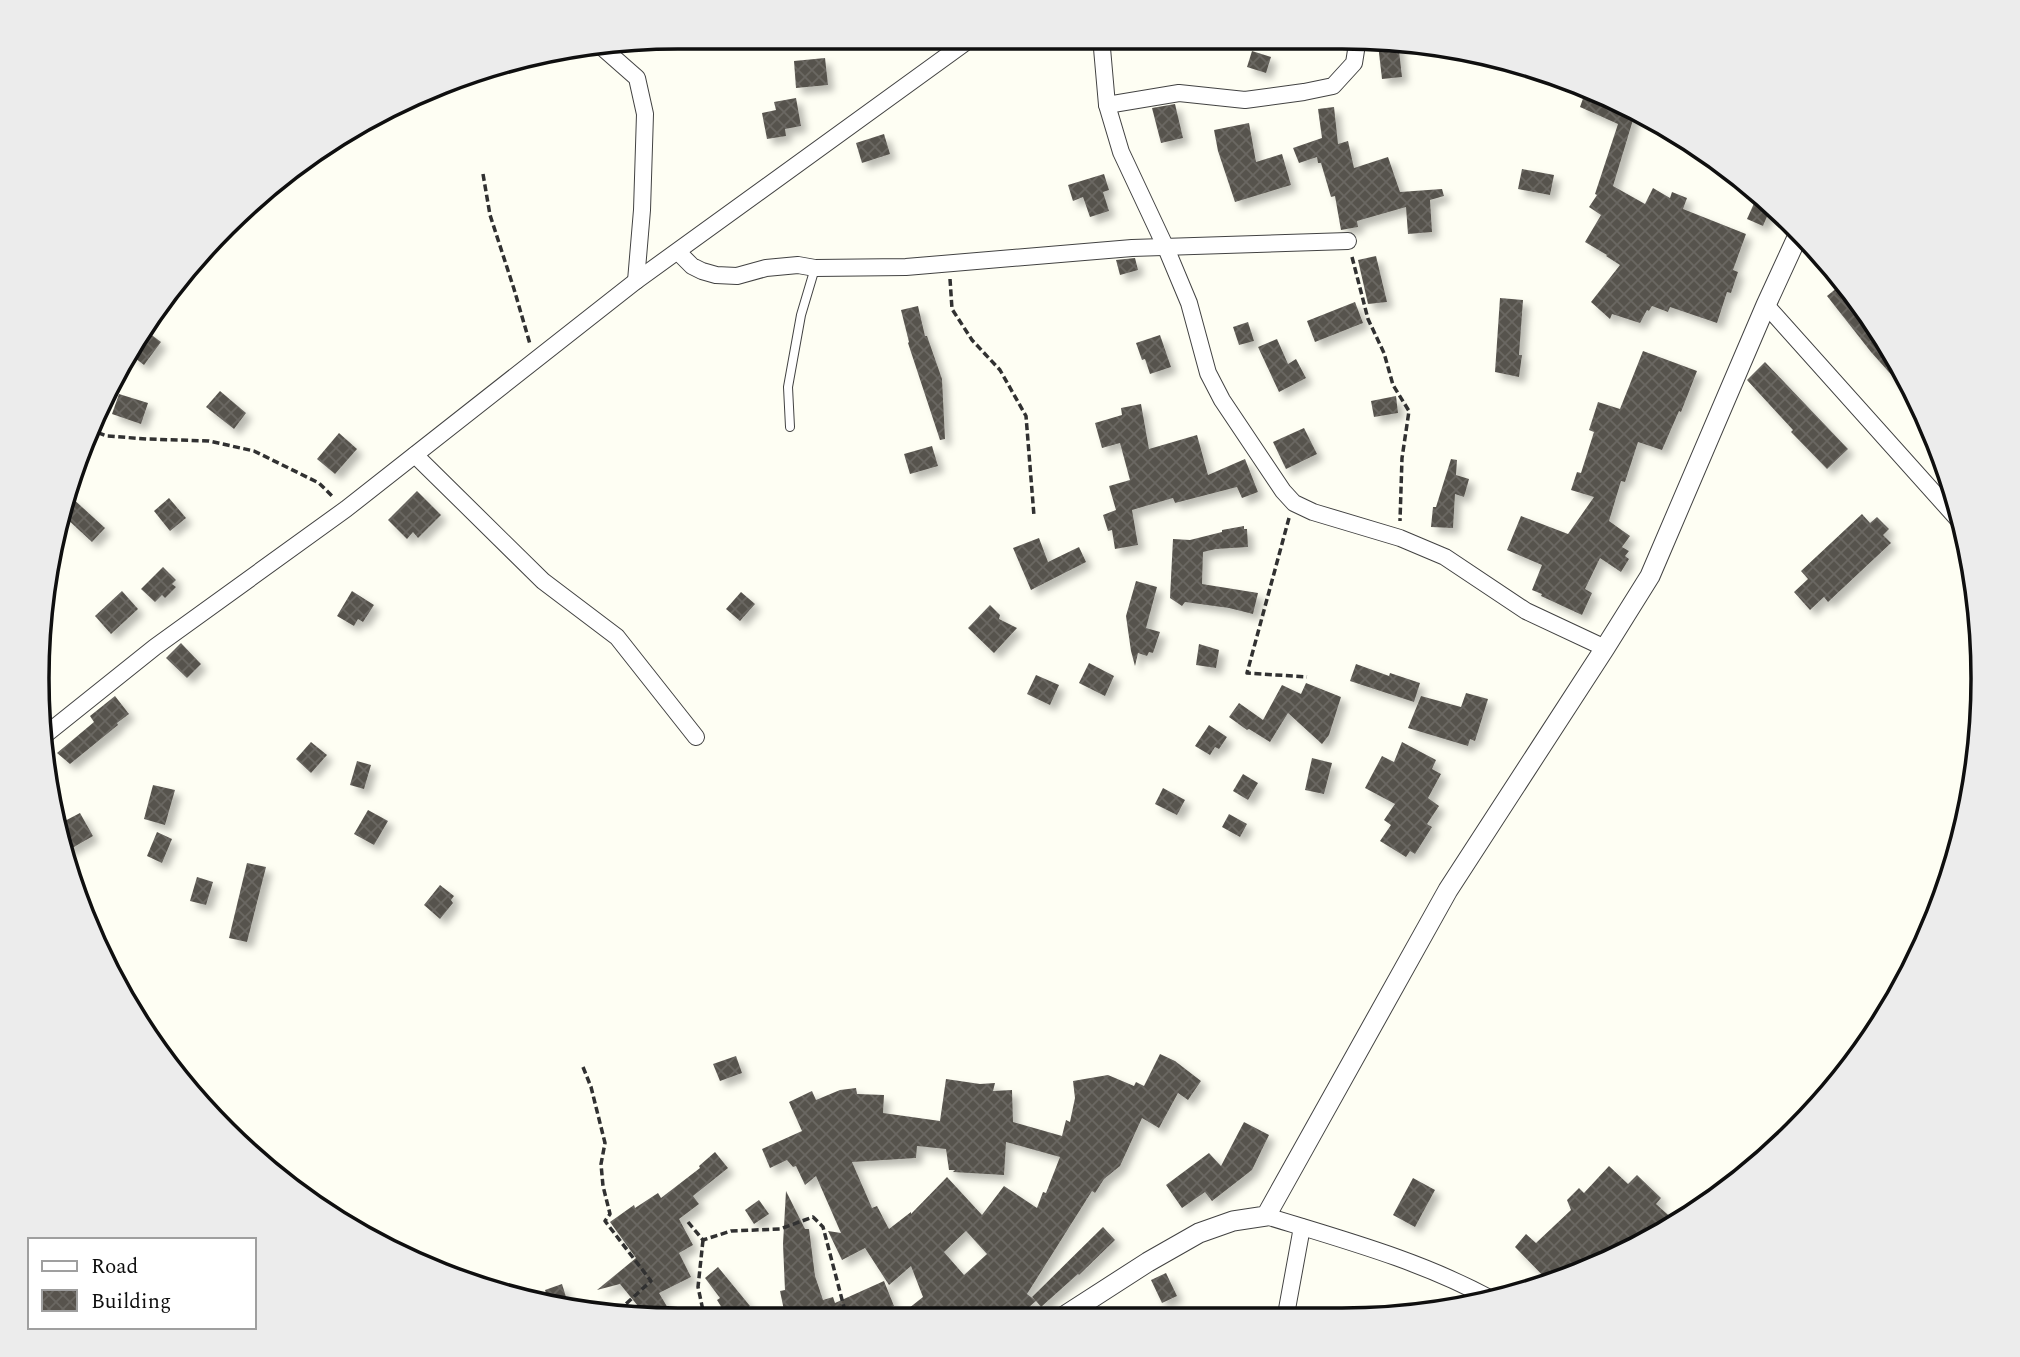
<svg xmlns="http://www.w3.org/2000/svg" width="2020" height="1357" font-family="Spectral,serif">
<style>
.building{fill:url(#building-cross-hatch);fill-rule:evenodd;filter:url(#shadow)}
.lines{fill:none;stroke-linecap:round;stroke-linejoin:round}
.service-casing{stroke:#424242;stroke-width:10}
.minor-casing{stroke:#424242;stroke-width:18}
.tertiary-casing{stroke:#424242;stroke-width:21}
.path{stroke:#313131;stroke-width:3.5;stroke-dasharray:7 3.5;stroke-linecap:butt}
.service{stroke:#fff;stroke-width:8}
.minor{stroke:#fff;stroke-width:16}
.tertiary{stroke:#fff;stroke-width:19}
.rim{fill:none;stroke:#0f0f0f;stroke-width:3.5}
</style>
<defs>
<pattern id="building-cross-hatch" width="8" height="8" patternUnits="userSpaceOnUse" patternTransform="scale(1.75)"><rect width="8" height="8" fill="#57534d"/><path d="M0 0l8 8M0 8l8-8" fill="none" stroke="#6a6762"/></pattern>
<filter id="shadow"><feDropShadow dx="6" dy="6" stdDeviation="3.5" flood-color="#0004"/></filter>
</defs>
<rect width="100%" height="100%" fill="#fefef3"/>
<g class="building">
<polygon points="1398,42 1402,77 1382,79 1378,44"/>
<polygon points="1252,51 1271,57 1266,73 1247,67"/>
<polygon points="825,58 828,85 796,88 794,61"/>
<polygon points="1586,90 1626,103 1636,110 1613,186 1645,204 1653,188 1670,198 1672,192 1687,198 1683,209 1746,234 1733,270 1738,272 1731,293 1727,292 1717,323 1670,307 1668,312 1652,306 1649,311 1647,310 1640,323 1612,314 1610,319 1591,302 1620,265 1606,256 1607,255 1585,242 1601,215 1589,207 1597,195 1595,194 1618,124 1580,107"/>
<polygon points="796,98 801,126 785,129 786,136 767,139 762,113 776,110 774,102"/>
<polygon points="1175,104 1183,138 1161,143 1152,108"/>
<polygon points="1334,107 1338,144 1348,141 1354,168 1388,157 1400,192 1442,189 1444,196 1430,200 1432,232 1408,234 1406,207 1357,221 1358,227 1341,230 1335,196 1331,197 1321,163 1318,163 1317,157 1299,163 1293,148 1322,138 1318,109"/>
<polygon points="1249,123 1256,162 1282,154 1291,185 1235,202 1218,151 1214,130"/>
<polygon points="884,134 890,154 862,163 856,143"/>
<polygon points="1522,169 1554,175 1550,195 1518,189"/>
<polygon points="1104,174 1109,190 1103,192 1109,211 1090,217 1083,197 1073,201 1068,185"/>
<polygon points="1756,199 1771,207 1763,226 1747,219"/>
<polygon points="1376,256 1387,302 1368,304 1358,260"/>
<polygon points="1135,258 1138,270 1120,275 1116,260"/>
<polygon points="1843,283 1875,322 1909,385 1904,389 1871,352 1827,296"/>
<polygon points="1500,298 1523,300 1519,355 1522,355 1519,377 1495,372"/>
<polygon points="1355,302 1363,323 1315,342 1307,321"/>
<polygon points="918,306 925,336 927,336 942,379 945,439 940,440 908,343 909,342 901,310"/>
<polygon points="1248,322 1254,341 1239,345 1233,327"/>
<polygon points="145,330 161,342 144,365 131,355"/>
<polygon points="1160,335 1171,367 1150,374 1145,359 1142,360 1136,343"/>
<polygon points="1277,339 1288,364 1296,359 1306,378 1279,392 1258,347"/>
<polygon points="1643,351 1697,371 1681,412 1679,411 1662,450 1638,442 1625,482 1621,481 1609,521 1630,536 1622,547 1629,551 1625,556 1629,559 1621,572 1600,558 1585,589 1592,593 1582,615 1541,596 1542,594 1532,590 1542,565 1507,550 1521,516 1568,534 1594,497 1571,490 1577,472 1581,473 1594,432 1589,430 1598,402 1620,409"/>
<polygon points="1765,362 1848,449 1827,469 1791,432 1793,430 1747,380"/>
<polygon points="220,391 246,413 234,429 206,407"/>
<polygon points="119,394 148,403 141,424 112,414"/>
<polygon points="1396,396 1398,413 1374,417 1371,401"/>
<polygon points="1141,404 1149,449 1197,435 1208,475 1245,459 1258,492 1242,498 1237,487 1175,503 1173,498 1132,510 1138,545 1115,549 1112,530 1108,531 1103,515 1116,510 1109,486 1130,480 1120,443 1102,448 1095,423 1122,415 1121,408"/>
<polygon points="1304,428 1317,454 1286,469 1273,442"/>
<polygon points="339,433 357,449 335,474 317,459"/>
<polygon points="932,446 938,466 910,474 904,454"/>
<polygon points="1451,459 1457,460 1456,475 1469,479 1464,497 1455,494 1453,528 1431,527 1433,507 1436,507"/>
<polygon points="417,491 441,515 418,538 413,532 407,539 388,520"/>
<polygon points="71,497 105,528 92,542 66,518"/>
<polygon points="169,498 186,518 170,531 154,511"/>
<polygon points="1862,514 1870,523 1877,517 1889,529 1883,535 1891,543 1828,602 1824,597 1810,610 1794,592 1808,579 1801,571"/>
<polygon points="1244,526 1244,529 1247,529 1248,547 1216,549 1203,552 1202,584 1258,593 1253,614 1229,608 1185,602 1182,606 1170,598 1173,539 1190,540 1222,532 1222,530"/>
<polygon points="1039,538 1048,562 1079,547 1086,562 1031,590 1013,548"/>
<polygon points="163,567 176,580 172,584 176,587 165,598 162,595 155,602 141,589"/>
<polygon points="1136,581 1157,587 1146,628 1160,632 1153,653 1149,652 1147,656 1138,653 1135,666 1131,651 1126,616"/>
<polygon points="122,591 138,609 111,634 95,616"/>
<polygon points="352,591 374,605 363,622 358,619 354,626 337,616"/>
<polygon points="741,592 755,604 740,621 726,609"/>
<polygon points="990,605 1000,615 999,619 1017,628 994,653 968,628"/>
<polygon points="181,643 201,664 187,678 166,658"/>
<polygon points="1199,644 1219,650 1216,668 1196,665"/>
<polygon points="1089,663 1114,676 1105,696 1079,683"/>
<polygon points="1356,664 1389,676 1390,673 1420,683 1414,702 1350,681"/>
<polygon points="1036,675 1059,685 1050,705 1027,694"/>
<polygon points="1306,683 1341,697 1329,735 1322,744 1288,713 1270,742 1249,729 1247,730 1229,717 1239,703 1263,720 1282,685 1301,694"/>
<polygon points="1466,693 1488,699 1475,741 1470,739 1468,746 1408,728 1421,696 1461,707"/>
<polygon points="115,696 129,714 117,723 118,725 70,764 57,753 94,722 90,716"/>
<polygon points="1209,725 1227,737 1219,749 1215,747 1210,755 1195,746"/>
<polygon points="311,742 327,755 311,773 296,759"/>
<polygon points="1402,742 1436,760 1432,769 1441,774 1428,798 1439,806 1427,824 1432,827 1415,854 1410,851 1406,857 1380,841 1391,825 1384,820 1395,804 1365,788 1382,756 1394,762"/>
<polygon points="1312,758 1332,763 1324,794 1305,790"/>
<polygon points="357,761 371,765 364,789 350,785"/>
<polygon points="1243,774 1258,783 1248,800 1233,791"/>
<polygon points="153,785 175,790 165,825 144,819"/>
<polygon points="1163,788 1185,800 1177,815 1155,804"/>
<polygon points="368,810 388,821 374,845 354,834"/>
<polygon points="80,813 93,836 67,851 57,825"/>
<polygon points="1229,814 1247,824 1240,837 1222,827"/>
<polygon points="157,832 172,839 162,863 147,856"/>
<polygon points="247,863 266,867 247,942 229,938"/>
<polygon points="197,877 213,882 206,905 190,901"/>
<polygon points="440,885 454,896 451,900 453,903 440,919 424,905"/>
<path d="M1160,1054L1175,1061L1201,1081L1188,1100L1178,1093L1159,1128L1142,1118L1120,1166L1104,1179L1095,1193L1092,1191L1027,1294L1035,1300L1032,1297L1103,1227L1115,1240L1079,1275L1078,1274L1041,1307L1036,1301L1014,1320H894L923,1297L911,1266L889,1285L865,1248L842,1260L828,1231L841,1233L816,1176L805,1185L796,1166L793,1167L787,1160L770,1168L762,1149L802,1131L789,1102L812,1091L816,1100L840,1090L856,1088L857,1094L884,1095L883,1113L940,1121L946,1079L980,1084L995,1083L993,1091L1012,1090L1013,1122L1062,1136L1066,1120L1070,1122L1075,1098L1073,1081L1108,1075L1134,1086L1136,1082L1144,1086ZM1006,1142L1060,1157L1046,1193L1043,1192L1037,1208L1004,1186L982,1215L947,1177L911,1214V1212L889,1229L877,1206L872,1208L852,1162L916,1158L917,1146L946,1149L949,1170H955L953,1172L1004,1175ZM966,1231L987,1254L964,1275L944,1252Z"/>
<polygon points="736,1056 742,1073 720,1081 713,1064"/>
<polygon points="1244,1122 1269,1135 1252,1170 1212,1201 1205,1192 1182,1208 1166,1185 1209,1153 1221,1166"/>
<polygon points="715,1152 728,1168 693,1196 699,1204 679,1219 693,1245 679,1253 691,1277 659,1293 675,1320 623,1315 638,1306 620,1284 597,1290 636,1258 610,1222 634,1205 635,1208 658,1193 661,1198 700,1168 699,1166"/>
<polygon points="1609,1166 1628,1184 1637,1175 1661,1198 1656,1204 1677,1223 1587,1271 1550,1283 1515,1247 1526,1234 1536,1243 1571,1210 1567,1200 1579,1188 1584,1193"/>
<polygon points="1413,1178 1435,1190 1415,1227 1393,1215"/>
<polygon points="786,1191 805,1229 809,1229 815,1276 823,1300 833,1297 835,1303 884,1281 894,1306 858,1320 797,1320 805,1317 786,1320 780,1291 785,1290 783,1244"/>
<polygon points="759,1200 769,1214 754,1224 745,1210"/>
<polygon points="718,1267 750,1306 729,1319 717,1300 720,1298 705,1278"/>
<polygon points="1166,1273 1177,1296 1162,1303 1151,1280"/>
<polygon points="562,1284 567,1300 550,1306 545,1290"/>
</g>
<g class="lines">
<g class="service-casing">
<polyline id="service" points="790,427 788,387 801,315 815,268"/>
</g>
<g class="minor-casing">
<g id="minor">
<polyline points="1101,37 1107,105 1121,152 1166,248 1189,303 1208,373 1222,400 1283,491 1294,503 1313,512 1400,538 1445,557 1526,611 1605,648"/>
<polyline points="604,49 637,78 645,114 642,210 636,281"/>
<polyline points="1107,105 1179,93 1245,100 1304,92 1333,86 1354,63 1358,38"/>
<polyline points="678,252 692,266 702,271 716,275 737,276 766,268 798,265 815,268 906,267 1132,248 1348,241"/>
<polyline points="1766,305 1962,524"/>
<polyline points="415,455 543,581 617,637 696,737"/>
<polyline points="45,735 155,647 346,509 636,281 973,37"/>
<path d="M1266,1216C1344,1240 1422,1261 1493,1300"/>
<polyline points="1285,1320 1302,1227"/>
</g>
</g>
<g class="tertiary-casing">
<polyline id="tertiary" points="1058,1320 1148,1262 1199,1233 1233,1221 1266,1216 1448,890 1605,648 1650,576 1766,305 1800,231"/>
</g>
<g class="path">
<polyline points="483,174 490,215 514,289 530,344"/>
<polyline points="1352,257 1368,319 1384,353 1393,385 1409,411 1402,458 1400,521"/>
<polyline points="950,279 952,309 972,340 1000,370 1026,416 1034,516"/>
<polyline points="88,429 107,436 147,439 209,441 254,451 319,483 334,498"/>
<polyline points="1289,518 1247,673 1307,677"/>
<polyline points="583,1067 591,1087 605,1143 601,1164 603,1186 610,1214 605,1221 651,1281 615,1314"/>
<polyline points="688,1222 703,1240 731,1231 780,1229 813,1217 823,1227 845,1311 844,1320"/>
<polyline points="703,1240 698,1287 705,1320"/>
</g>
<use href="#service" class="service"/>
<use href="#minor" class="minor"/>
<use href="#tertiary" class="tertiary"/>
</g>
<path d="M0 0H2020V1357H0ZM678 49H1342A629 629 0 0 1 1971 678V679A629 629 0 0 1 1342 1308H678A629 629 0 0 1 49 679V678A629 629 0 0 1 678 49Z" fill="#ececec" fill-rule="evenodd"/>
<path class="rim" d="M678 49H1342A629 629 0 0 1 1971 678V679A629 629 0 0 1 1342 1308H678A629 629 0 0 1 49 679V678A629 629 0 0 1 678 49Z"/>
<rect x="28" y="1238" width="228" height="91" fill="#ffffff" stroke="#9f9f9f" stroke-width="2"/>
<rect x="42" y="1261" width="35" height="10" fill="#ffffff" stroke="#9f9f9f" stroke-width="2"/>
<text x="91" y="1273" font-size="21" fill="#0f0f0f">Road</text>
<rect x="42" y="1290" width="35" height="21" fill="url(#building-cross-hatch)" stroke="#9f9f9f" stroke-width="2"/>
<text x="91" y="1308" font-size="21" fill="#0f0f0f">Building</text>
</svg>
